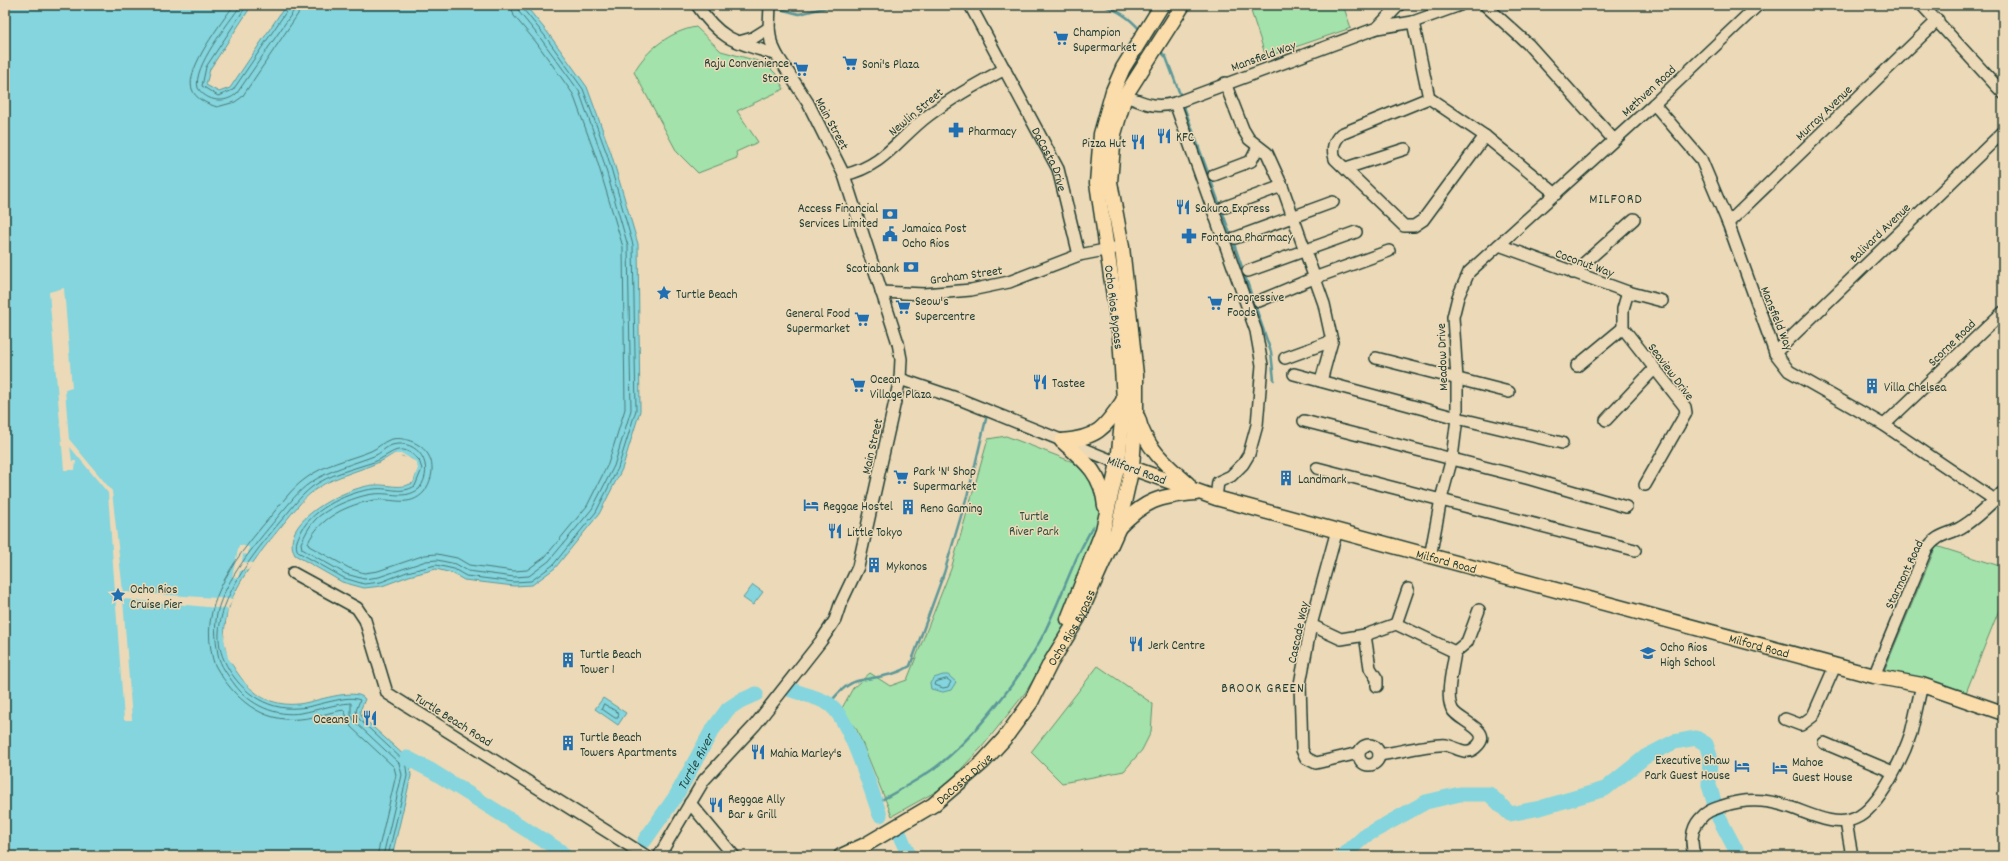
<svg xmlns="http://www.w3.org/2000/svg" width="2008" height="861" font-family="Dekko,sans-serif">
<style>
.green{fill:#a3e2aa;stroke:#61906f}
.water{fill:#84d5dd;stroke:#5c9899}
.pier{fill:#ecd9b7}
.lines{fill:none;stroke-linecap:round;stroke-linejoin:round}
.shore{stroke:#477a78;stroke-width:1}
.stream{stroke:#5c9899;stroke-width:2.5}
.river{stroke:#84d5dd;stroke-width:15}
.minor-casing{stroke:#1f3d34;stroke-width:14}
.major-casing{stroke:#1f3d34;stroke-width:17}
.minor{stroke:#ecd9b7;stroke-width:11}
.major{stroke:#fbddab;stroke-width:14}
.labels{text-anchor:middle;stroke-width:3;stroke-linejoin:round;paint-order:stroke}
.poi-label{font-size:13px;fill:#1f3d34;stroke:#ecd9b7;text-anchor:start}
.street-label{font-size:13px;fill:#1f3d34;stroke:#ecd9b7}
.park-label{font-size:13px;fill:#2c4e40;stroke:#ecd9b7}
.neighbourhood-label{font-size:14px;letter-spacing:1px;fill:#1f3d34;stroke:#ecd9b7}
.water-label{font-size:14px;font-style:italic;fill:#294c45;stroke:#ecd9b7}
</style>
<rect width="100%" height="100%" fill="#ecd9b7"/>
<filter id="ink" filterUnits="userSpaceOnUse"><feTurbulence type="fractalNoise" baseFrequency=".025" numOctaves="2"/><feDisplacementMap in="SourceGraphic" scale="8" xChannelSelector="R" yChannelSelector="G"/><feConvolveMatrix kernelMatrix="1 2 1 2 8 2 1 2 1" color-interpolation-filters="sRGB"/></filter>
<g filter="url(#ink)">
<g class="green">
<polygon points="1249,5 1343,5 1351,28 1266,57"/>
<path d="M696,27L721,51L765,63L776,74L784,89L737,111L758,142L736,152L737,158L698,173L677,152L634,72C646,50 671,31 696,27Z"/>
<polygon points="1006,436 1073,462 1086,473 1095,484 1103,510 1097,547 1060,636 1025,693 982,747 944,787 892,816 857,730 841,710 853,688 870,673 890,686 907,680 951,569 988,439"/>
<polygon points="1936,546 2003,567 2003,600 1963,700 1882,676"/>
<polygon points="1098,666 1153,704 1151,732 1142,750 1124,771 1062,783 1031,752"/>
</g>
<g class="water">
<path d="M5,5H252L210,69L206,85L219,92L230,88L286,5H525L548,33L587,87L611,153L638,244L640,411L622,469L599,514L555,568L532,585L514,586L464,580L452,573L436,569L409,576L382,586L364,588L342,582L295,555C277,521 347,487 374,485C389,484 398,490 413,483C421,461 416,459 394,454C370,470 338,473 315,490C301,500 291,515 280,528C247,568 201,624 239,675C247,686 258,697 271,701C280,704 289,705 298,704C313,703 355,686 365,699L360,711L362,717L407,758L410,766L411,776L392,856H5Z"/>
<polygon points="753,585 763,592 753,605 743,598"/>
<polygon points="943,675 948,675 956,682 951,690 943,692 931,689 930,683 934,678"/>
<polygon points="603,698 626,713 618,725 595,709"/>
</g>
<g class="pier">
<polygon points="64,288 72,388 65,390 69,439 112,491 123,592 232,599 247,573 249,574 228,608 230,609 226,638 230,657 237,669 247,683 262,695 271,699 270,701 261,696 246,684 228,658 224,639 228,609 123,599 132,720 124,720 108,493 70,447 72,461 76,461 75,470 64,470 49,292"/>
<polygon points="394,454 403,454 416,462 418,468 413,483 410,482 416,468 414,463 403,456 395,456 381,465 328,485 316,492 305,501 271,542 270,541 304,500 314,491 327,483 380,463"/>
<polygon points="239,545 249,547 248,555 243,554 242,562 254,563 261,552 263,553 255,564 254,563 248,570 240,571 238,578 232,577"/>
</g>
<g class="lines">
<g class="shore">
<path d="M234,5C222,22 185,69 192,89C195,99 208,104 217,107L235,102L242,97L298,14L300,5"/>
<path d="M241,5C229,23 192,67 198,88C207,102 226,104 237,93L293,12L294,5"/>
<polyline points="247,5 206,67 202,86 218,96 233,90 288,9 289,5"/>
<polygon points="947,679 951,682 948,687 943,688 935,685 936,682"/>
<polygon points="604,704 619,713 618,718 615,718 602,709"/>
<path d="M377,856L396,775L394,767L351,727L344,710C329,712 315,718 300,719C261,723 234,698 216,667C213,662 212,656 211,650C201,599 240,553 270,517C281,504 291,489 305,479C324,464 349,460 371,451C378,448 383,442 389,440C397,437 406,439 413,442C435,452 437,473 424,492C409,508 393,498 375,500C348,504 319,518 308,543L309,546L349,568L364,573L378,571L425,555L437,554L457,558L469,565L514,571L527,570L545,557L587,506L608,464L625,409L623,247L596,157L573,94L536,42L514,16L511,5"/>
<path d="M383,856L402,775L399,763L355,722L351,715V703C334,704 318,710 301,713C276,717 250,705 235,685C228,675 220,666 218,654C215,637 214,622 219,606C230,573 259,540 281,513C290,503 298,491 310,483C329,470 353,464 374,456C380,454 385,447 392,445C418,438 436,466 419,489C404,500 391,492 374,494C359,495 326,508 315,520C309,526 305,535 301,543L302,549L346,574L364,579L379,577L426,561L437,560L456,564L468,571L514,577L529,576L549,561L592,509L614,466L631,410L628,246L602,156L579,91L541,39L519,12L517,5"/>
<path d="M388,856L407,776L406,767L403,760L359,719L356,711L360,700C350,696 338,700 328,702C318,704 308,708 298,708C265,711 237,689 224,660C203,614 252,556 279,523C290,511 299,497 312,487C330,474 353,469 374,462C393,454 399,440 419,460L422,469L415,486C400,495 390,487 374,489C350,491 313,509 302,530C298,538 294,544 298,552L344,578L364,584L381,582L407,572L436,565L454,569L466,576L514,582L531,581L553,565L596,512L618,468L636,410L633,245L607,154L583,89L545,36L523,9L522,5"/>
</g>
<g class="stream">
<path d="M1101,5C1116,9 1130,18 1140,30"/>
<polyline points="772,7 799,14 836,5"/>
<polyline points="1160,51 1166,57 1181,97"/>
<polyline points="1183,104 1231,236"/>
<polyline points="1233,241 1271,352 1274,380"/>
<path d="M829,704C836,695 846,684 857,681C876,676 894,677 910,666L944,573L970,486L987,415"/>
<path d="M876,803C896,792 917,781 936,767C973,739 1019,680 1041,639C1054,614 1063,589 1074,564C1079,551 1087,538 1093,526"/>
<polyline points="1333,856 1365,836"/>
</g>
<g class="river">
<path d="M791,690C803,694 818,697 829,704C849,717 871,790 880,815"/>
<polyline points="407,758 432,771 559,850 565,856"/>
<polyline points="899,833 909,856"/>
<path id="s1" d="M645,840L676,796L711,732L728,709L740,701L756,694"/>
<polyline points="1343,856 1365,836 1426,802 1460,794 1489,794 1510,814 1540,808 1605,789 1645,757 1674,742 1696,738 1706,744 1710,756 1709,785 1719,818 1739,856"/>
</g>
<g class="minor-casing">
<g id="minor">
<path d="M697,5C722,42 737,42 777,55"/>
<path id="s2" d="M970,5L1058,169L1079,255"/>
<polyline points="1485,5 1528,44 1614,140"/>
<polyline points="1922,5 2003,93"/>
<polyline points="1413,22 1429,98 1485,136 1556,194"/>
<polyline points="1377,28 1399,5"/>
<polyline points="739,42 753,38 769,28"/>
<polyline points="1225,83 1243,129 1249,139 1267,153 1282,186 1324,304 1332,341 1285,358"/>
<path d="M1125,96C1145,103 1154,109 1175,103L1377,28L1413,22L1460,5"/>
<path d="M1429,98L1341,134C1333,142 1332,149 1335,159L1404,226H1414L1423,220L1485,136"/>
<polyline points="1175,103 1256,331 1262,365 1257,425 1249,454 1243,464 1231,476 1218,482 1216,498"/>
<polyline points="1654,104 1701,159 1728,223 1775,353 1789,371 1884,425 1995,500"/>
<polyline points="1346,168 1405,149"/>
<path d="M844,175C886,165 897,139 929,115C953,97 978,83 1005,69"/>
<polyline points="1214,175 1251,161 1258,147"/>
<polyline points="1225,207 1282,186"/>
<polyline points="1728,223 1938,20"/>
<polyline points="1235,238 1333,202"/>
<polyline points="1499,245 1628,292 1662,301"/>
<polyline points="1248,271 1356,232"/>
<polyline points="1573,273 1634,219"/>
<polyline points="881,292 924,294 971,290 1009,282 1079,255 1115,248"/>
<polyline points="1628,292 1623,309 1623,328 1685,407 1686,413 1645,485"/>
<polyline points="1259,301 1314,278 1389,251"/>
<polyline points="1775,353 2003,132"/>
<polyline points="1376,358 1509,392"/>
<polyline points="1577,366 1623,328"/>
<polyline points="1294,374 1457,418 1562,443"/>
<polyline points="900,379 959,399 1118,463"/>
<polyline points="1321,381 1332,341"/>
<polyline points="1606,420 1654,369"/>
<polyline points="1304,421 1530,479 1626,507"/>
<polyline points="1884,425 2003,312"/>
<polyline points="1317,468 1635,550"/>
<polyline points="1337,530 1311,625 1300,684 1302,750 1306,758 1316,763 1359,753"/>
<polyline points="1430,557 1441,499 1452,458 1457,418 1457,379 1453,317 1458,297 1469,272 1654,104 1758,5"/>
<polyline points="293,573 357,608 365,620 387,693 646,856"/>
<polyline points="1396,624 1408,589"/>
<polyline points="1311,625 1341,639 1365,635 1396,624 1455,652"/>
<polyline points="1365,635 1370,668 1377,679 1377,686"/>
<polyline points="1455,652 1467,642 1479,610"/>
<path d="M1874,676L1926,550C1939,531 1950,536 1965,525C1979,516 1991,503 2003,492"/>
<polyline points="1785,719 1801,725 1813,716 1835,666"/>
<polyline points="1824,743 1893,772"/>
<circle cx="1369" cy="755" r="10"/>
<path d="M1379,755C1394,753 1434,743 1446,745C1456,747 1466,756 1475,748C1497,730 1457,721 1452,709C1445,695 1453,668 1455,652"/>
<polyline points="690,803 734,856"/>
<polyline points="1846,822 1852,856"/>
<polyline points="659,856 704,780 755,725 821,641 835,620 840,605 858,567 900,379 901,359 898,343 844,175 808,103 777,55 771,42 769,28 770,5"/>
<path d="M1695,856C1690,844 1691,829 1700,819C1706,811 1714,809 1723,806C1743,799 1763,799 1783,805C1805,811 1834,829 1856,818C1880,807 1903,757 1911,733C1915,717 1918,701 1922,685"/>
</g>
</g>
<g class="major-casing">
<g id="major">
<path d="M1138,418C1144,446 1167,466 1188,484"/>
<path d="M1062,441C1085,461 1102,474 1105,506"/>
<path d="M1062,441C1097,438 1104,429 1123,401"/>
<path id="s3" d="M1118,463L1216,498L1874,676L1922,685L2003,713"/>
<path d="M1118,528C1145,500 1159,496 1196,493"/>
<polyline points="1068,619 1103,530 1118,463 1124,400 1120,336 1097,183 1101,134 1113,91 1123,68 1162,5"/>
<path id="s4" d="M841,856L865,845L933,805L983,762L1004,739L1031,702L1051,662L1078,618L1118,529L1132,467L1136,410V375L1122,247L1110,182L1114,134L1125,96L1183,5"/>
</g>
</g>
<use href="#minor" class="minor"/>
<use href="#major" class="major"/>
</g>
</g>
<defs>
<g id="supermarket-bare" transform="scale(1.2)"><path d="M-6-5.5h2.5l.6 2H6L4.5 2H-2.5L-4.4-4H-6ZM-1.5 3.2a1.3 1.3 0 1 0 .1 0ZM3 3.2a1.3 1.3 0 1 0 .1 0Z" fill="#1f6fb2" stroke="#ecd9b7" stroke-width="2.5" paint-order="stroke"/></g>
<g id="pharmacy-bare" transform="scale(1.2)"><path d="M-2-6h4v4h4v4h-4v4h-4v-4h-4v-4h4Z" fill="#1f6fb2" stroke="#ecd9b7" stroke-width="2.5" paint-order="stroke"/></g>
<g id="restaurant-bare" transform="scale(1.2)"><path d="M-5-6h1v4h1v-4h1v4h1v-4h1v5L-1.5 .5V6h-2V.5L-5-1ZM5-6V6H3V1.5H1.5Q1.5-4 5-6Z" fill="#1f6fb2" stroke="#ecd9b7" stroke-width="2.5" paint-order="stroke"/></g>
<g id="bank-bare" transform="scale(1.2)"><path d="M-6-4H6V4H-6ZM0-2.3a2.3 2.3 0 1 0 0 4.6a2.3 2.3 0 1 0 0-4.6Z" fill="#1f6fb2" stroke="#ecd9b7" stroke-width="2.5" paint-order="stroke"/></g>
<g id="civic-bare" transform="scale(1.2)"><path d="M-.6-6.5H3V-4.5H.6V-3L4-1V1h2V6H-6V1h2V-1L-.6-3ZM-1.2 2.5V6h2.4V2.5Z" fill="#1f6fb2" stroke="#ecd9b7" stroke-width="2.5" paint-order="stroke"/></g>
<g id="sight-bare" transform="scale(1.2)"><path d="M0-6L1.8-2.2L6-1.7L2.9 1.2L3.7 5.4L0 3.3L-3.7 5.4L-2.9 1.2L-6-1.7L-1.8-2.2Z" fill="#1f6fb2" stroke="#ecd9b7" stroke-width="2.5" paint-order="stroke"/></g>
<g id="building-bare" transform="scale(1.2)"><path d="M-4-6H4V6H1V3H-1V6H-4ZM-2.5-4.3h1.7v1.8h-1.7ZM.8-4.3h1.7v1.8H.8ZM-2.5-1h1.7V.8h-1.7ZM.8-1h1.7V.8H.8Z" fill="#1f6fb2" stroke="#ecd9b7" stroke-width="2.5" paint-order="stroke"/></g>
<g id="hotel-bare" transform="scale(1.2)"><path d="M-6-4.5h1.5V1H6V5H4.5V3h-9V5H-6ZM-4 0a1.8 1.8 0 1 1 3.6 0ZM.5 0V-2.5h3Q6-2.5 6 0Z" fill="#1f6fb2" stroke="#ecd9b7" stroke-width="2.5" paint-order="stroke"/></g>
<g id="school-bare" transform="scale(1.2)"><path d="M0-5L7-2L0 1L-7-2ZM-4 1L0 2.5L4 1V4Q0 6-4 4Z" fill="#1f6fb2" stroke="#ecd9b7" stroke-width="2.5" paint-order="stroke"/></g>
</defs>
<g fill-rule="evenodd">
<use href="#supermarket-bare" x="1061" y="38"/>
<use href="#supermarket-bare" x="850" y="63"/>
<use href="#supermarket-bare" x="801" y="69"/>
<use href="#pharmacy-bare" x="956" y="130"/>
<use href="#restaurant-bare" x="1164" y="136"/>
<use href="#restaurant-bare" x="1138" y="142"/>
<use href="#restaurant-bare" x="1183" y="207"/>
<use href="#bank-bare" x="890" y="214"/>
<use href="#civic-bare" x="890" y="234"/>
<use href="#pharmacy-bare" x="1189" y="236"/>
<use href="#bank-bare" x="911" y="267"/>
<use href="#sight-bare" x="664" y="293"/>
<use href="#supermarket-bare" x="1215" y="303"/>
<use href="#supermarket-bare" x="903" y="307"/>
<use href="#supermarket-bare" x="862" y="319"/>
<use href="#restaurant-bare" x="1040" y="382"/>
<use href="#supermarket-bare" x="858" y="385"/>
<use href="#building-bare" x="1872" y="386"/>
<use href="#supermarket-bare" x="901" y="477"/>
<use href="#building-bare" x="1286" y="478"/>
<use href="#hotel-bare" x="811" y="505"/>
<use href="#building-bare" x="908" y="507"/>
<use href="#restaurant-bare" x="835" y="531"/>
<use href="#building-bare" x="874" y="565"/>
<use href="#sight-bare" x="118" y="595"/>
<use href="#restaurant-bare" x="1136" y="644"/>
<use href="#school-bare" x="1648" y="653"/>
<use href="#building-bare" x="568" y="660"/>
<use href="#restaurant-bare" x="370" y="718"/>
<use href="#building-bare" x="568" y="743"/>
<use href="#restaurant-bare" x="758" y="752"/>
<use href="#hotel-bare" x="1742" y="766"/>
<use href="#hotel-bare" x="1780" y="768"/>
<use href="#restaurant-bare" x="716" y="805"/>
</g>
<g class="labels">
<g class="poi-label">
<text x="1073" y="36">Champion<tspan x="1073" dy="15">Supermarket</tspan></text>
<text x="789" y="67" text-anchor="end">Raju Convenience<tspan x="789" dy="15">Store</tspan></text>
<text x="862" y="68">Soni's Plaza</text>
<text x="968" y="135">Pharmacy</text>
<text x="1176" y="141">KFC</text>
<text x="1126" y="147" text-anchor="end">Pizza Hut</text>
<text x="878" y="212" text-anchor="end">Access Financial<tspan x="878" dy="15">Services Limited</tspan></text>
<text x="1195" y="212">Sakura Express</text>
<text x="902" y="232">Jamaica Post<tspan x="902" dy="15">Ocho Rios</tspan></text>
<text x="1201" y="241">Fontana Pharmacy</text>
<text x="899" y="272" text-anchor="end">Scotiabank</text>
<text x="676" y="298">Turtle Beach</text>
<text x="1227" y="301">Progressive<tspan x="1227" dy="15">Foods</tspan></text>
<text x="915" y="305">Seow's<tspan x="915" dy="15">Supercentre</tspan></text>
<text x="850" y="317" text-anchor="end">General Food<tspan x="850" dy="15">Supermarket</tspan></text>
<text x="870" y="383">Ocean<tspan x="870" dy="15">Village Plaza</tspan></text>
<text x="1052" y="387">Tastee</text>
<text x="1884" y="391">Villa Chelsea</text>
<text x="913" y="475">Park 'N' Shop<tspan x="913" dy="15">Supermarket</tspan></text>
<text x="1298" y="483">Landmark</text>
<text x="823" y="510">Reggae Hostel</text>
<text x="920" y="512">Reno Gaming</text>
<text x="847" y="536">Little Tokyo</text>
<text x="886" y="570">Mykonos</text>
<text x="130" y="593">Ocho Rios<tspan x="130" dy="15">Cruise Pier</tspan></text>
<text x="1148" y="649">Jerk Centre</text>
<text x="1660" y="651">Ocho Rios<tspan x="1660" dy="15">High School</tspan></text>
<text x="580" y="658">Turtle Beach<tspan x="580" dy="15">Tower 1</tspan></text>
<text x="358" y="723" text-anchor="end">Oceans 11</text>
<text x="580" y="741">Turtle Beach<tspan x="580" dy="15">Towers Apartments</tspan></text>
<text x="770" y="757">Mahia Marley's</text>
<text x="1730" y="764" text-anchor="end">Executive Shaw<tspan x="1730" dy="15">Park Guest House</tspan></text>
<text x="1792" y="766">Mahoe<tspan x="1792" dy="15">Guest House</tspan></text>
<text x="728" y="803">Reggae Ally<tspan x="728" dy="15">Bar &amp; Grill</tspan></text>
</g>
<g class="street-label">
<text transform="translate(1263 55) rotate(-20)" y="5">Mansfield Way</text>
<text transform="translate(1648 90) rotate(-43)" y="5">Methven Road</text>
<text transform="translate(915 111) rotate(-40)" y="5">Newlin Street</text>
<text transform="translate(1823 112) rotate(-44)" y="5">Murray Avenue</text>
<text transform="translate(833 123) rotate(62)" y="5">Main Street</text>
<text dy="5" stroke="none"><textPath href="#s2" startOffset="174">DaCosta Drive</textPath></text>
<text transform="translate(1879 232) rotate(-44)" y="5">Balivard Avenue</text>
<text transform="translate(1585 262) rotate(20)" y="5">Coconut Way</text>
<text transform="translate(966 274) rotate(-8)" y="5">Graham Street</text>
<text transform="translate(1115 307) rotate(83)" y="5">Ocho Rios Bypass</text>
<text transform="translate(1778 318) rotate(68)" y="5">Mansfield Way</text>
<text transform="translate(1951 342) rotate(-44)" y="5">Scorne Road</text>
<text transform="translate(1441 357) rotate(-92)" y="5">Meadow Drive</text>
<text transform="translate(1672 371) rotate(53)" y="5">Seaview Drive</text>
<text transform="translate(871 446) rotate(-77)" y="5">Main Street</text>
<text transform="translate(1137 469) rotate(20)" y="5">Milford Road</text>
<text dy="5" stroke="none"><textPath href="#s3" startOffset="343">Milford Road</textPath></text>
<text transform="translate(1903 574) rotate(-65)" y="5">Starmont Road</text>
<text dy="5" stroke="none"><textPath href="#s4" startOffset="333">Ocho Rios Bypass</textPath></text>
<text transform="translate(1297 632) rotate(-78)" y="5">Cascade Way</text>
<text dy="5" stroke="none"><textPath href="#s3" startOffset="667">Milford Road</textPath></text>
<text transform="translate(454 719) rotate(32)" y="5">Turtle Beach Road</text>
<text dy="5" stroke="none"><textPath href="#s4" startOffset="146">DaCosta Drive</textPath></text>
</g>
<g class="park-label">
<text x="1034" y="520">Turtle<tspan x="1034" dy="15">River Park</tspan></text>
</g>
<g class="neighbourhood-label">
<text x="1616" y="203">MILFORD</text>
<text x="1263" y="692">BROOK GREEN</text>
</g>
<g class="water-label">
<text dy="5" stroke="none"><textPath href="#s1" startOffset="93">Turtle River</textPath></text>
</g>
</g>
<rect width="2008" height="861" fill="none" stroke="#ecd9b7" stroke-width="20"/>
<rect x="10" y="10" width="1988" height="841" fill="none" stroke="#1f3d34" stroke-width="1.5" filter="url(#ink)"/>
</svg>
